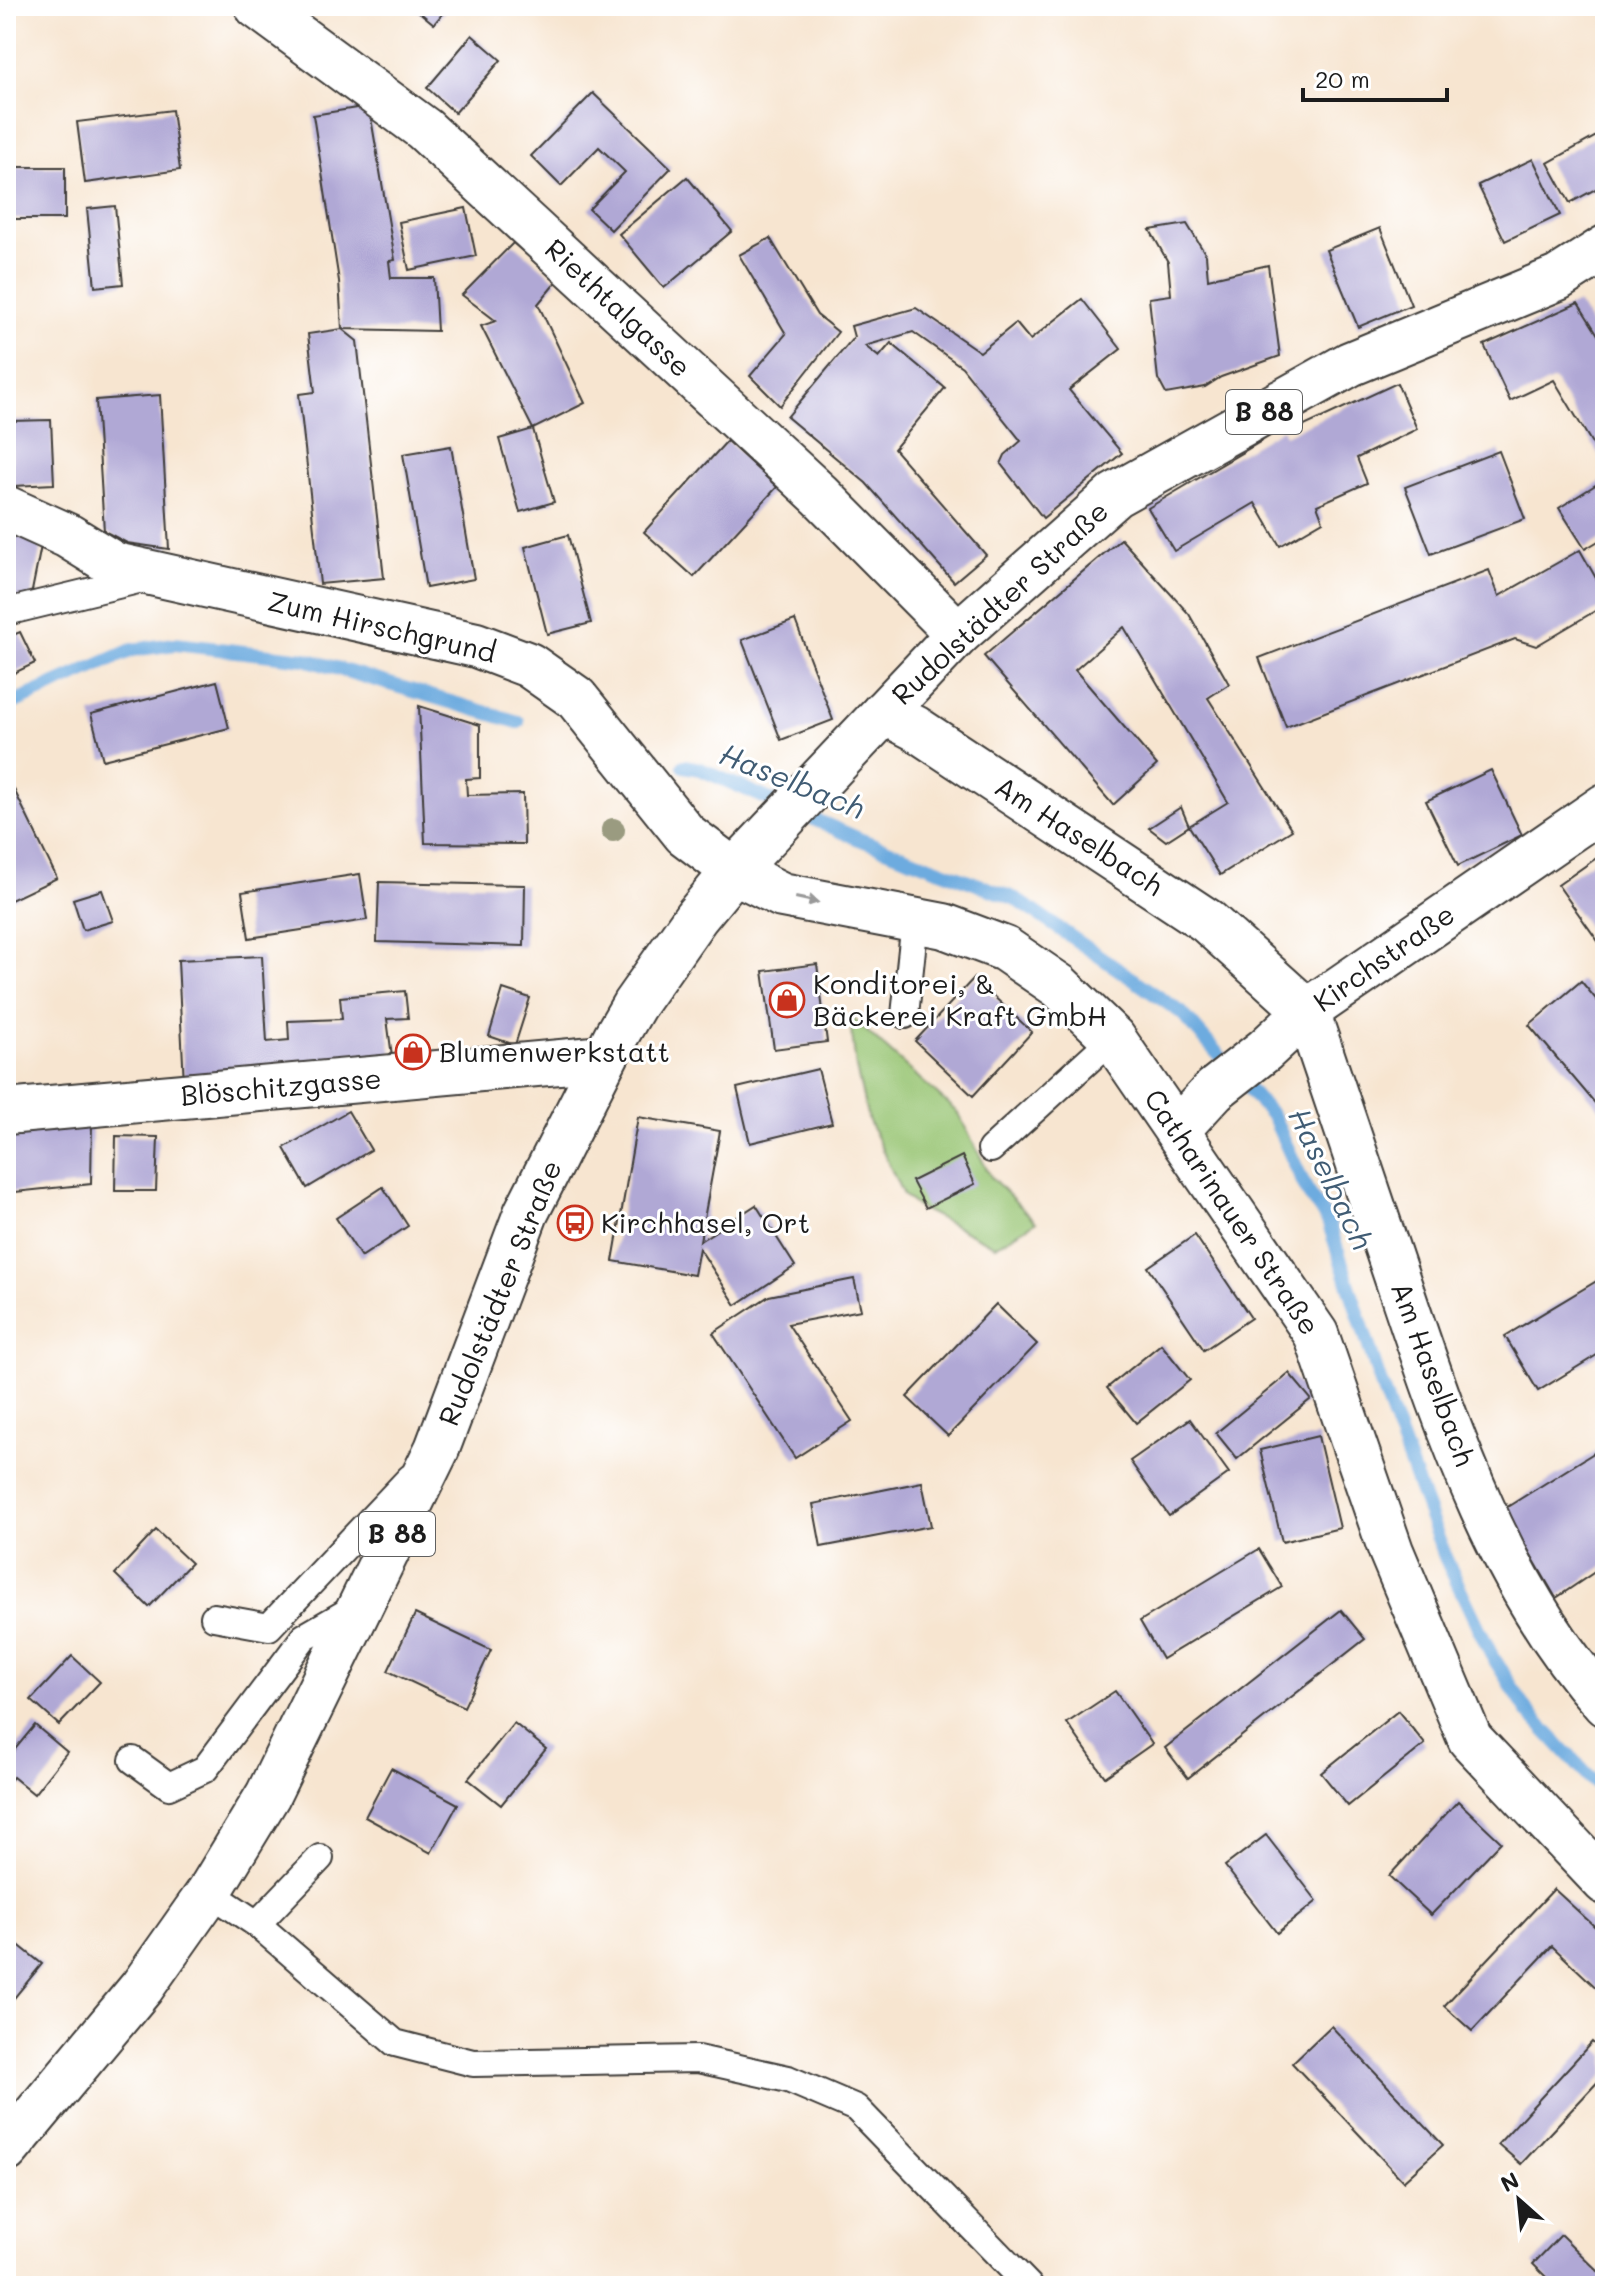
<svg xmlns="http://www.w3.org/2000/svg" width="1611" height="2292" font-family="Mali,sans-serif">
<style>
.green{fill:#97c472;stroke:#5a7047;stroke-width:2}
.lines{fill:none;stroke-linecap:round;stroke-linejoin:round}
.stream{stroke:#6dabdf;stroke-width:14}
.building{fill:#b0a8d5}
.service-casing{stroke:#3d3a37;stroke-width:30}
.minor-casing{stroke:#3d3a37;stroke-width:48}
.tertiary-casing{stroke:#3d3a37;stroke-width:48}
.primary-casing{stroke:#3d3a37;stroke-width:48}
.service{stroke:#fff;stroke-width:26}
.minor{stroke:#fff;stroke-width:44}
.tertiary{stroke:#fff;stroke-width:44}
.primary{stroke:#fff;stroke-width:44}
.tree{fill:#9a9b80}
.oneway{fill:#999}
.labels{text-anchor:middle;stroke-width:6;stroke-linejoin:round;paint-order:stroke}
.shield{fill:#fff;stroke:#606060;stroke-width:2}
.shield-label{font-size:26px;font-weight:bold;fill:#1c1c1c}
.street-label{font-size:28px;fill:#1c1c1c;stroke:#fff}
.poi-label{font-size:28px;fill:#1c1c1c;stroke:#fff;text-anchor:start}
.water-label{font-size:30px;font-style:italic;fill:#405c74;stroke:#fff}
</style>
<rect width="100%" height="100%" fill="#fff"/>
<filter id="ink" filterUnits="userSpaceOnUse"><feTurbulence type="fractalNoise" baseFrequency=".0125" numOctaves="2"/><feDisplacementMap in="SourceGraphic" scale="16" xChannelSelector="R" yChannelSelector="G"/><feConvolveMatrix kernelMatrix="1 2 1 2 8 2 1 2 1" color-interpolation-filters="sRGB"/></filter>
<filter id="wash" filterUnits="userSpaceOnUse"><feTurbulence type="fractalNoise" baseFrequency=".006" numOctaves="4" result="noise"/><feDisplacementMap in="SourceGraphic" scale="32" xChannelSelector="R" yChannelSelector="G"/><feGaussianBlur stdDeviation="1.8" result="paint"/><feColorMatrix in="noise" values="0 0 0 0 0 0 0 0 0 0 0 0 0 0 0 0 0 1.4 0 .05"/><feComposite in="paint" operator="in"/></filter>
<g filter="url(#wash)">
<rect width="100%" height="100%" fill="#f7e5d0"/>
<polygon class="green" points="850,1016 958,1113 991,1177 1036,1222 995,1246 917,1207 903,1195 868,1119 856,1068"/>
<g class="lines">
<g class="stream">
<polyline points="6,706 132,650 175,644 305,659 518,722"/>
<polyline points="684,766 700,769 859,839 1016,899 1182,1013 1274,1118 1308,1193 1328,1221 1385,1396 1445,1557 1491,1654 1528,1712 1605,1794"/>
</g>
</g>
<g id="blocks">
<g class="building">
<polygon points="412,6 449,6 434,24"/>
<polygon points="472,35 501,60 455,113 427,88"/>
<polygon points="593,93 671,168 611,230 589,209 625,172 599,147 561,186 531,156"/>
<polygon points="369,106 395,260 389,261 391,278 434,278 437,331 342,329 339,281 313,115"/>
<polygon points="172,110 180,170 85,183 77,122"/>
<polygon points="1602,133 1605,139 1605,184 1570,203 1548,163"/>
<polygon points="1533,159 1560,215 1505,241 1478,185"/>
<rect x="6" y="167" width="59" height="52"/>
<polygon points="687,177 732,231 664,288 619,234"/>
<polygon points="115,206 123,284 95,287 87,209"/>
<polygon points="466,208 476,256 409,270 399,222"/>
<polygon points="1187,224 1206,255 1208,279 1268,265 1280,356 1221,377 1205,387 1166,394 1158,379 1149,298 1171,295 1168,262 1150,230"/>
<polygon points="1380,228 1411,305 1358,327 1326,250"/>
<polygon points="770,238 817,315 838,332 780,406 750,376 786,334 739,255"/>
<polygon points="513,243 557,281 538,304 585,403 533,429 481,326 496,321 462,295"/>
<polygon points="1082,299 1121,349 1069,390 1122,453 1043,518 1001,464 1005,455 1021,441 962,367 913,332 865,346 879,357 891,343 945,388 894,449 986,555 954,582 866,483 787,417 854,337 851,326 916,308 980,352 1016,323 1030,340"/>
<polygon points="1578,303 1605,346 1605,465 1554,380 1510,401 1484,345"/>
<polygon points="342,329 357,341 384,578 320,584 299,394 315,392 308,334"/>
<polygon points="1397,383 1417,429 1357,458 1367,483 1317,505 1323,521 1280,546 1255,503 1174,551 1148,508 1282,429 1285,435"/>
<polygon points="160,395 169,549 127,543 104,531 96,400"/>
<polygon points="51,420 54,484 13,486 10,421"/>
<polygon points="533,429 554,502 520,512 499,439"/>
<polygon points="727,441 777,487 694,577 644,532"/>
<polygon points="451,446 474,579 426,588 403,454"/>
<polygon points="1499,451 1525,519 1431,554 1405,487"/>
<polygon points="1605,479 1605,537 1585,549 1559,508"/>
<polygon points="6,534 42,541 29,606 6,602"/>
<polygon points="568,535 591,623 547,634 525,547"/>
<polygon points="1121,539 1189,614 1229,684 1208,698 1292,830 1220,875 1189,826 1228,802 1124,627 1075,670 1157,765 1113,805 984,656"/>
<polygon points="1580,550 1605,594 1605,605 1536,646 1515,639 1286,727 1259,658 1489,570 1499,596"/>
<polygon points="795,620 833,720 781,740 742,640"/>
<polygon points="20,632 35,663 6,677 6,638"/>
<polygon points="217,681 229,728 103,760 91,714"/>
<polygon points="419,706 480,725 480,778 466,779 467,795 523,794 524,844 425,843"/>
<polygon points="1491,770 1522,835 1458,866 1426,801"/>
<polygon points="6,773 57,878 11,900 6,890"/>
<polygon points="1181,807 1189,826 1166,841 1149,828"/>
<polygon points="1605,852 1605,951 1558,885"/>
<polygon points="360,874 367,920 249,938 242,892"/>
<polygon points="379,882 525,885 524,946 377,942"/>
<polygon points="102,890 113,921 83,930 73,899"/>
<polygon points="262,956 267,1042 289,1040 288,1021 342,1019 340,997 405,991 408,1018 387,1019 393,1064 184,1084 178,960"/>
<polygon points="817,964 827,1042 774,1049 763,971"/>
<polygon points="974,978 1032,1032 973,1096 915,1041"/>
<polygon points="1581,981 1605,1010 1605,1115 1529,1025"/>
<polygon points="503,989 530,998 515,1045 489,1036"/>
<polygon points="818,1069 832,1123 750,1143 737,1088"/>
<polygon points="348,1111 371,1150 307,1188 284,1148"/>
<polygon points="638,1117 720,1131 700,1241 756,1205 795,1266 736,1305 699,1248 694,1275 613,1261"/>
<polygon points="92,1121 91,1184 6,1193 6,1129"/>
<polygon points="116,1136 158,1137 156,1191 115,1191"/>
<polygon points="962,1156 975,1184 926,1208 912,1181"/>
<polygon points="383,1187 408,1226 361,1257 336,1218"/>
<polygon points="1195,1235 1251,1318 1204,1350 1148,1267"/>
<polygon points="1605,1276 1605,1350 1538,1391 1505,1336"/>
<polygon points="854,1279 861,1310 788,1324 852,1421 795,1458 713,1333 769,1296"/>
<polygon points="996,1304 1037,1344 948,1436 907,1397"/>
<polygon points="1161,1344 1190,1380 1136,1423 1107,1388"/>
<polygon points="1289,1373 1311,1399 1237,1459 1216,1433"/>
<polygon points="1190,1419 1229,1473 1169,1516 1130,1461"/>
<polygon points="1318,1436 1340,1528 1282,1542 1260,1450"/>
<polygon points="1605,1446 1605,1565 1556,1598 1504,1509"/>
<polygon points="922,1482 931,1526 821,1547 813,1504"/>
<polygon points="156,1530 191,1563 149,1607 115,1574"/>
<polygon points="1259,1549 1282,1587 1162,1659 1140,1621"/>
<polygon points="1341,1610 1365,1639 1188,1778 1165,1748"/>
<polygon points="415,1614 491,1650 464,1707 388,1671"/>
<polygon points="72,1656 100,1682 59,1725 31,1700"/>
<polygon points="1115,1691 1152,1744 1105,1777 1067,1723"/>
<polygon points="1398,1711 1425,1744 1348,1806 1321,1773"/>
<polygon points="514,1723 546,1749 501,1805 468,1779"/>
<polygon points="35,1725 67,1752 34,1794 13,1777 6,1786 6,1760"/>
<polygon points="391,1768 458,1804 431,1853 365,1817"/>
<polygon points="1458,1801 1501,1842 1431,1915 1389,1876"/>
<polygon points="1266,1835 1317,1901 1277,1933 1225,1866"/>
<polygon points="1554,1889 1605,1936 1605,1996 1552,1946 1472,2031 1444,2006"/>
<polygon points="6,1935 42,1964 6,2008"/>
<polygon points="1331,2026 1443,2145 1403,2181 1292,2063"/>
<polygon points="1592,2042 1605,2054 1605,2074 1521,2164 1498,2144"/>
<polygon points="1561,2235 1605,2278 1605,2286 1555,2286 1533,2264"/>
</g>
</g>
</g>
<g filter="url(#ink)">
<use href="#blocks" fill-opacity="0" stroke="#3d3a37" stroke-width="2"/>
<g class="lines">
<g class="service-casing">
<g id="service">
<polyline points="6,612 142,579"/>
<polyline points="905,1015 915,921"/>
<polyline points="991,1149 1113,1038"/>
<polyline points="214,1617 269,1627 410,1478"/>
<polyline points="133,1760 169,1786 205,1769 304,1637 356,1607"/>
<polyline points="209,1892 257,1924 320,1858"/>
<polyline points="257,1924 395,2043 473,2063 698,2059 788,2079 856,2108 1029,2286"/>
</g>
</g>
<g class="minor-casing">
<g id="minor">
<polyline points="257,6 424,129 820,495 958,634"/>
<path d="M1605,806L1307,1011C1338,1103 1369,1195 1400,1287C1449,1433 1500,1587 1605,1704"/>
<polyline points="6,1112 604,1058"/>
</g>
</g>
<g class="tertiary-casing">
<g id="tertiary">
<polyline points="6,508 68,536 115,565 476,645 529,665 576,698 685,834 734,871 782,895 944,926 1005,949 1059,986 1113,1038 1316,1334 1391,1551 1470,1739 1605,1882"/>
<polyline points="884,712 915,728 1207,921 1307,1011 1265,1050 1214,1090 1178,1129"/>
</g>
</g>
<g class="primary-casing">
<polyline id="primary" points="6,2150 142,1987 209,1892 268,1795 437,1449 526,1213 616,1036 634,1005 696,917 734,871 958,634 1115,495 1350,364 1558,278 1605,248"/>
</g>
<use href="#service" class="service"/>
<use href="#minor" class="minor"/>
<use href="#tertiary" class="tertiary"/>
<use href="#primary" class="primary"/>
</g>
<circle class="tree" cx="613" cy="830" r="12"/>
<defs><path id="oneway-solid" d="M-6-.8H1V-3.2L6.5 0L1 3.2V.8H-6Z" transform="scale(2)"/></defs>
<use class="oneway" href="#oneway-solid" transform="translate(807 900) rotate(12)"/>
</g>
<defs>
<g id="shop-ring" transform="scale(1.8)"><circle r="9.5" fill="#fff" stroke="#c8321e" stroke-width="1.5"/><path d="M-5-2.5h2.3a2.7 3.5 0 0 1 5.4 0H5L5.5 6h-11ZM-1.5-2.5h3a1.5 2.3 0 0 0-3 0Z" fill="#c8321e"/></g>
<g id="bus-ring" transform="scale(1.8)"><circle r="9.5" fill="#fff" stroke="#c8321e" stroke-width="1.5"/><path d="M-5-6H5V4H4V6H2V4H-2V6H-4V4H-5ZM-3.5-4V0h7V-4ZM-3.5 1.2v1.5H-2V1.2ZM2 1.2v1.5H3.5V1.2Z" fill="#c8321e"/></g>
</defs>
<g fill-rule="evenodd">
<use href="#shop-ring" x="787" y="1000"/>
<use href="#shop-ring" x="413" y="1052"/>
<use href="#bus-ring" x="575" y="1223"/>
</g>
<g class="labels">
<g class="shield">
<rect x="1226" y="390" width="76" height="44" rx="6"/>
<rect x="359" y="1512" width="76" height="44" rx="6"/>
</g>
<g class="shield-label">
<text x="1264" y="421">B 88</text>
<text x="397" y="1543">B 88</text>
</g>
<g class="street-label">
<text transform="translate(618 308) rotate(43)" y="10">Riethtalgasse</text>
<text transform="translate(1000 603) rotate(-43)" y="10">Rudolstädter Straße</text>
<text transform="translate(382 627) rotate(13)" y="10">Zum Hirschgrund</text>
<text transform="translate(1079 836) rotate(33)" y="10">Am Haselbach</text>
<text transform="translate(1384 958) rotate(-35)" y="10">Kirchstraße</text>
<text transform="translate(281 1087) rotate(-5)" y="10">Blöschitzgasse</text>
<text transform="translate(1232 1212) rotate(56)" y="10">Catharinauer Straße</text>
<text transform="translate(500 1293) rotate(-68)" y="10">Rudolstädter Straße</text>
<text transform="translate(1433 1374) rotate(70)" y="10">Am Haselbach</text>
</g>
<g class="poi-label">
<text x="813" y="994">Konditorei, &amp;<tspan x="813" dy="32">Bäckerei Kraft GmbH</tspan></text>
<text x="439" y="1062">Blumenwerkstatt</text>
<text x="601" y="1233">Kirchhasel, Ort</text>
</g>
<g class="water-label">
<text transform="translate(792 782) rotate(22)" y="10">Haselbach</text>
<text transform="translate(1330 1179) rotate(64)" y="10">Haselbach</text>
</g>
</g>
<rect width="1611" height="2292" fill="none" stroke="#fff" stroke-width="32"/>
<g transform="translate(1519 2200) rotate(333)" stroke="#ffffff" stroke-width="6" paint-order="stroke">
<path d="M0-6L14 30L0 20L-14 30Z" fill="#1c1c1c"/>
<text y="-12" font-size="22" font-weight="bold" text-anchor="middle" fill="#1c1c1c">N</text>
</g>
<path d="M1303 88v12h144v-12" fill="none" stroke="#1c1c1c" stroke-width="4"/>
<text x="1315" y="88" font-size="24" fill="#1c1c1c" stroke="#ffffff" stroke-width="6" paint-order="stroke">20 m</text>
</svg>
